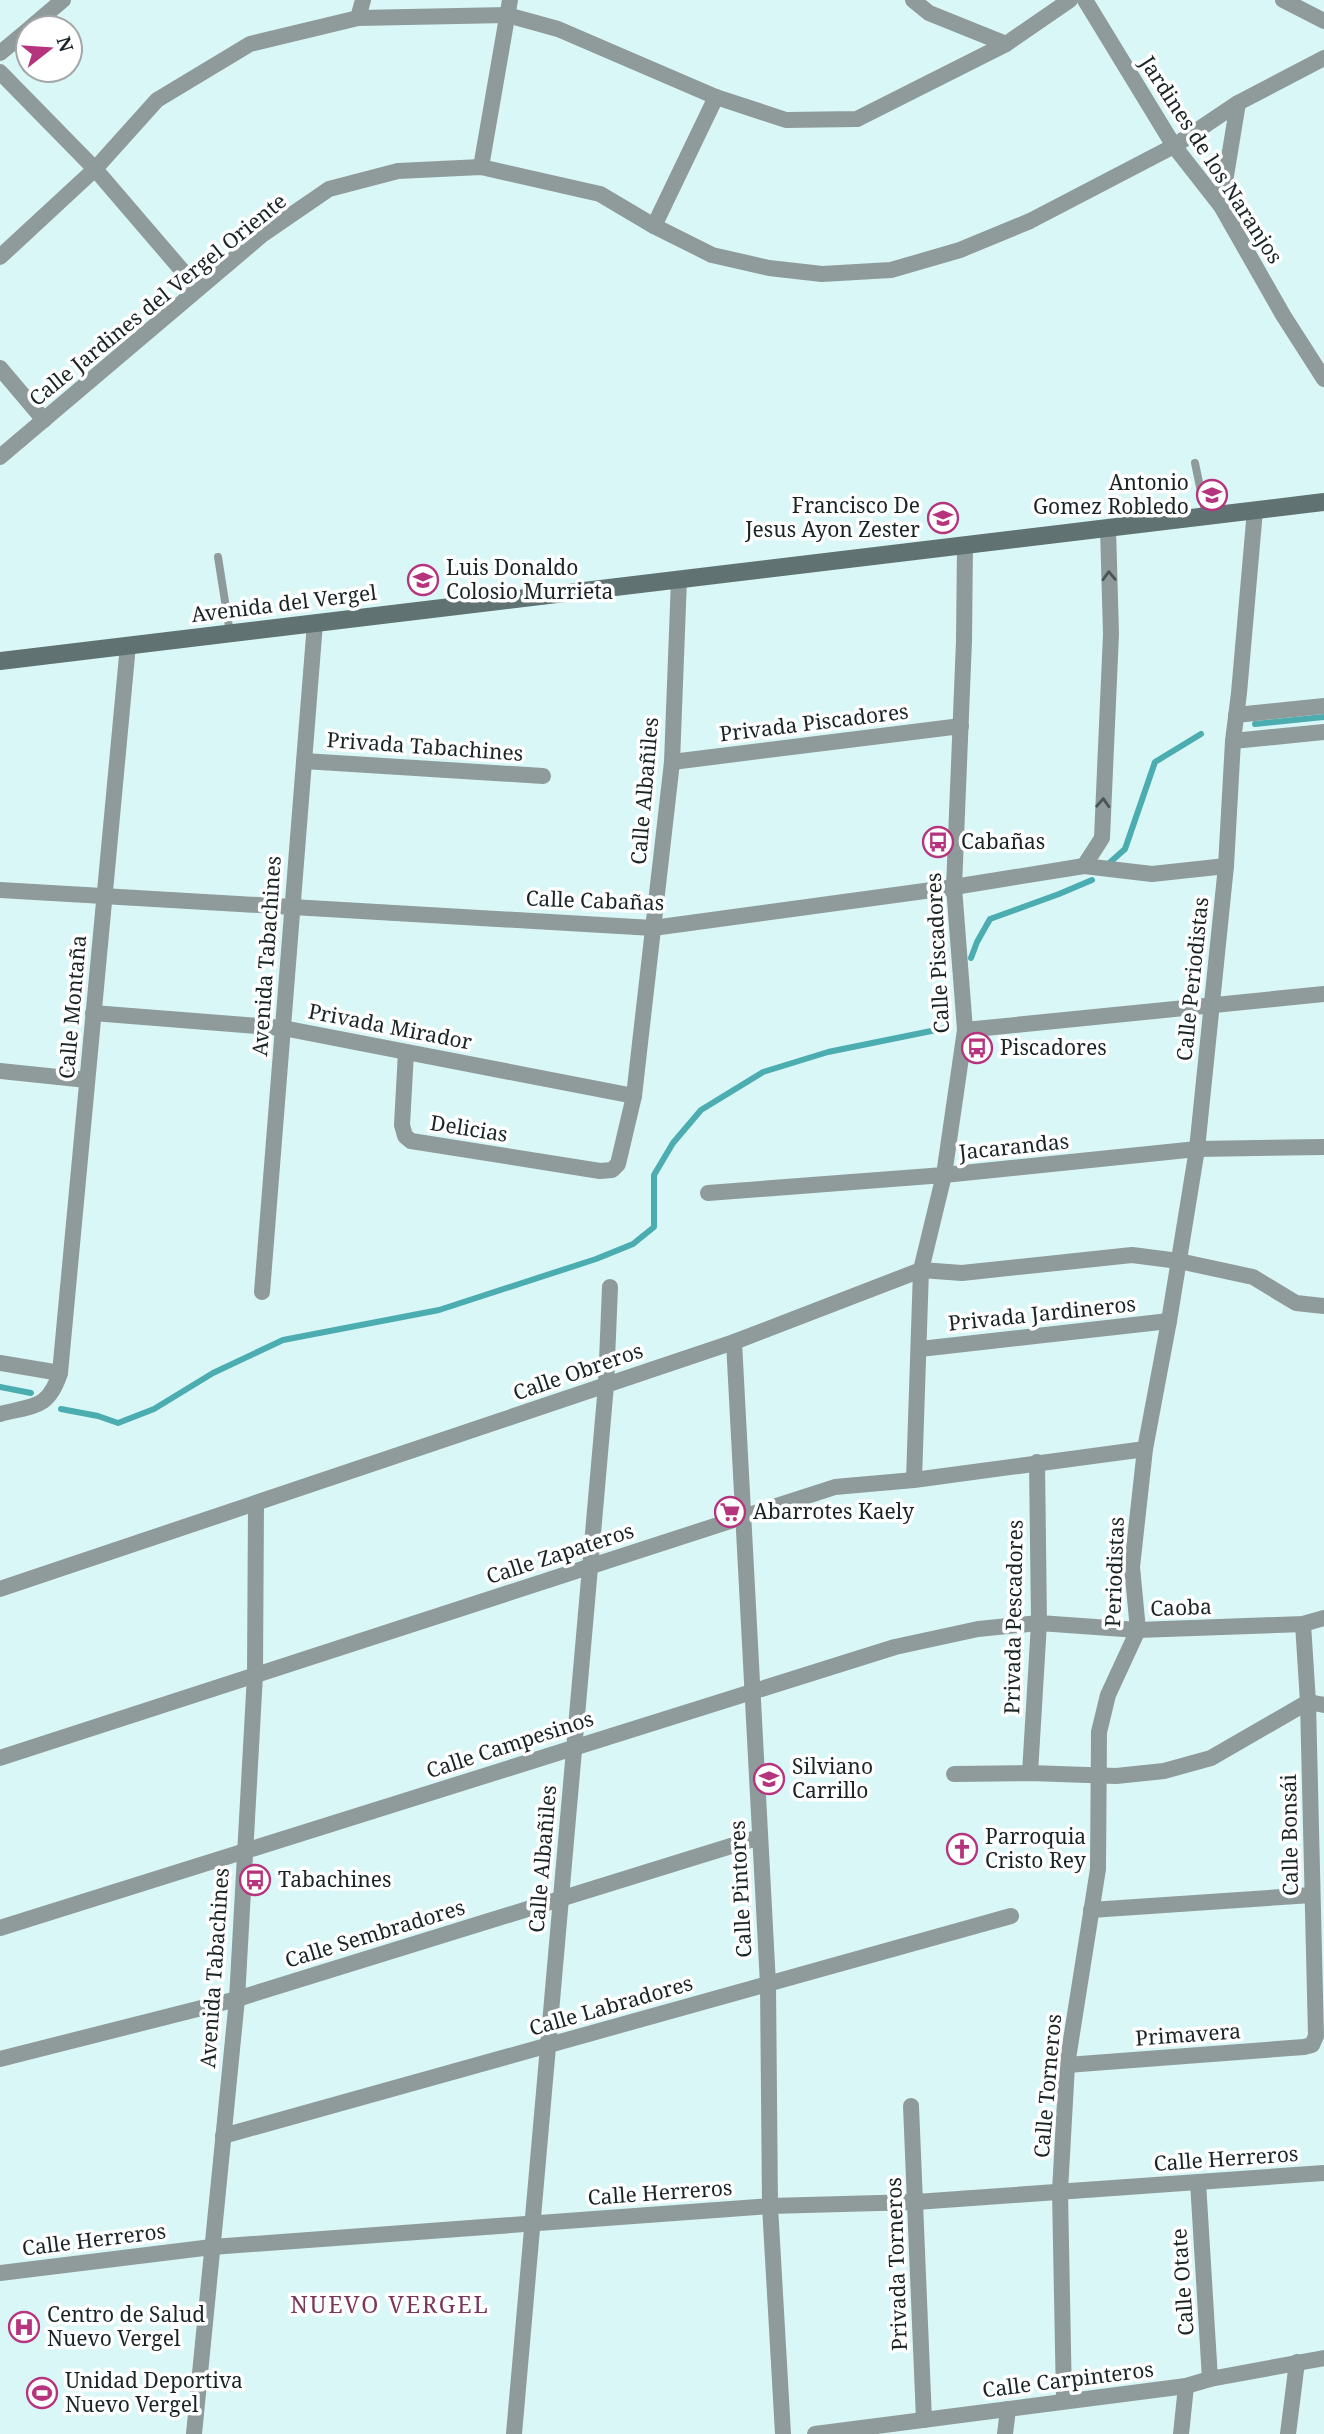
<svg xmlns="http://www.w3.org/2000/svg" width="1324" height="2434" font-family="'Noto Serif',serif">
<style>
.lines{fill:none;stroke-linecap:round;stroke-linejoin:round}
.stream{stroke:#4cadb1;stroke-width:6}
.lane{stroke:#8f9b9b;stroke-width:8}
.street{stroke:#8f9b9b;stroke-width:16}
.secondary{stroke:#607272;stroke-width:18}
.oneway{stroke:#495454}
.labels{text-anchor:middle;stroke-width:7;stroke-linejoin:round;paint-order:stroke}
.street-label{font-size:21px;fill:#1a2425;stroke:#fff}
.poi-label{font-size:21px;fill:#1a2425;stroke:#fff;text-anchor:start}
.neighbourhood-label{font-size:23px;letter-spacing:2px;fill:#793859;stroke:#fff}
</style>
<rect width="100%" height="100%" fill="#daf7f8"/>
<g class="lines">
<g class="stream">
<polyline points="1255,724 1324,717"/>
<polyline points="1107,865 1125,849 1155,762 1201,734"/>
<polyline points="971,958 977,942 990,919 1059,894 1092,880"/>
<polyline points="0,1387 31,1393"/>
<polyline points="61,1409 98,1416 118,1423 154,1409 213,1373 283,1340 439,1310 596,1259 633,1244 654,1227 654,1175 673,1143 701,1110 763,1072 828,1052 946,1028"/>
</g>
<g class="lane">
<polyline points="1195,463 1206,516"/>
<polyline points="218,557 230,633"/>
</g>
<g class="street">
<polyline points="913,0 929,13 1006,44"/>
<polyline points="1085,0 1174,146 1221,206 1283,315 1324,379"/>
<polyline points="1283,0 1324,21"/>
<polyline points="358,18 363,0"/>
<polyline points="30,28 63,0"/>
<polyline points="0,53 28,30"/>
<polyline points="0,72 95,169 198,289"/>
<polyline points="481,167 510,0"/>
<polyline points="1221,206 1238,103"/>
<polyline points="654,226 716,97"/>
<polyline points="0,257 95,169 157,100 250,44 358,18 507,15 558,29 716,97 786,120 857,119 1006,44 1070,0"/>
<polyline points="0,368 44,420"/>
<polyline points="0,457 262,235 329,189 398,171 481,167 600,194 654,226 712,255 769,268 822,274 891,270 960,250 1030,221 1174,146 1238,103 1324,58"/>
<polyline points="1236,715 1324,706"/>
<polyline points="1233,741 1324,732"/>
<polyline points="304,761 543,776"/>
<polyline points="672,762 961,726"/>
<polyline points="1084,866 1102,838 1111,634 1108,528"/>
<polyline points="0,890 653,928 954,887 1084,866 1152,874 1226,866"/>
<polyline points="93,1013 283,1028 634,1096"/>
<polyline points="965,1030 1324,994"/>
<polyline points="406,1052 402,1125 405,1136 411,1141 600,1171 612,1170 618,1164 634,1096 672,762 679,579"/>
<polyline points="0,1071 87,1080"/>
<polyline points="708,1193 944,1175 1197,1149 1324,1147"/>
<polyline points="262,1292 315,623"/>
<polyline points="734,1342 768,1984 770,2206 783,2434"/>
<polyline points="920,1349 1169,1321"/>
<polyline points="0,1363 60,1373"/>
<path d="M0,1414C33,1405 48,1410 60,1373L128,645"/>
<polyline points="914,1480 921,1270 944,1175 965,1030 954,887 964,641 965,545"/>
<polyline points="0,1589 734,1342 921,1270 962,1273 1132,1255 1179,1261 1253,1277 1296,1303 1324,1306"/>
<polyline points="0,1758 835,1487 914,1480 1145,1449"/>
<polyline points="1030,1773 1039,1623 1037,1462"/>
<polyline points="954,1774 1030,1773 1116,1776 1164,1771 1211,1758 1308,1702 1324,1705"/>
<polyline points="1091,1910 1312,1895"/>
<polyline points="0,1928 895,1647 978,1629 1039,1623 1138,1630 1303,1624 1324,1618"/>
<polyline points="0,2059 237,1999 760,1837"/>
<polyline points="1067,2065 1304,2047 1312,2045 1316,2036 1308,1702 1303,1624"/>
<polyline points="911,2106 924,2420"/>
<polyline points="223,2136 1011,1916"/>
<polyline points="1198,2182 1210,2379"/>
<polyline points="0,2273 212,2247 770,2206 916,2202 1324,2173"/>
<polyline points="1064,2401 1060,2191 1067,2065 1098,1869 1099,1732 1108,1695 1138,1630 1132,1567 1145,1449 1169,1321 1197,1149 1226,866 1233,741 1239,693 1255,510"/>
<polyline points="194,2434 237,1999 255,1675 256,1503"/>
<polyline points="514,2434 606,1385 610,1287"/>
<polyline points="815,2434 1186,2386 1210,2379 1324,2358"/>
<polyline points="1005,2434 1008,2409"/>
<polyline points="1181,2434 1186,2386"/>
<polyline points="1288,2434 1297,2362"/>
</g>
<polyline class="secondary" points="0,661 1324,502"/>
</g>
<defs><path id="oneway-chevron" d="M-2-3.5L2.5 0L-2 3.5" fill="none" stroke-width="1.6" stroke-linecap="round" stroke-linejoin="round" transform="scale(1.75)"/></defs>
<g class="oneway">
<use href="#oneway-chevron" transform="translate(1109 576) rotate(-92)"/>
<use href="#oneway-chevron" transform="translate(1103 803) rotate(-87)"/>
</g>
<defs>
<g id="school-ring" transform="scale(1.575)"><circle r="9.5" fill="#fff" stroke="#b6347d" stroke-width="1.5"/><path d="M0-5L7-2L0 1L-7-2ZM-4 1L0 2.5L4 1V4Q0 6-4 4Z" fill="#b6347d"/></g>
<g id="bus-ring" transform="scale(1.575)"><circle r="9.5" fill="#fff" stroke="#b6347d" stroke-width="1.5"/><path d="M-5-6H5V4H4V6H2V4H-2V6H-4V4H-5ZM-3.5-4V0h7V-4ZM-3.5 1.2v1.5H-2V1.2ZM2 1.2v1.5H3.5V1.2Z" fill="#b6347d"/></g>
<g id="supermarket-ring" transform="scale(1.575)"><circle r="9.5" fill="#fff" stroke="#b6347d" stroke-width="1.5"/><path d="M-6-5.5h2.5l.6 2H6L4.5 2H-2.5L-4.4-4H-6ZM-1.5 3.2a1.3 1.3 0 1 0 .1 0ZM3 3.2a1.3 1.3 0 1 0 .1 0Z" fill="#b6347d"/></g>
<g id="church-ring" transform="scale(1.575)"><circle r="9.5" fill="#fff" stroke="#b6347d" stroke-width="1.5"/><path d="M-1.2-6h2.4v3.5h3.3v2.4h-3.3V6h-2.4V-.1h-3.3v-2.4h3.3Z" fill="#b6347d"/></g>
<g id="hospital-ring" transform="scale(1.575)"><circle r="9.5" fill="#fff" stroke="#b6347d" stroke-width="1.5"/><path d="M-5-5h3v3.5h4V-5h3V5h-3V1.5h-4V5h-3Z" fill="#b6347d"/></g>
<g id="stadium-ring" transform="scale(1.575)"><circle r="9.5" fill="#fff" stroke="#b6347d" stroke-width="1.5"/><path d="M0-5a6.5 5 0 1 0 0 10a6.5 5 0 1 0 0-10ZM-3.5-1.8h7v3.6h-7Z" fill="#b6347d"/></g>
</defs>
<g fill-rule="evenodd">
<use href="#school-ring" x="1212" y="495"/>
<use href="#school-ring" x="943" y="518"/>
<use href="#school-ring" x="423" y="580"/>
<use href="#bus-ring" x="938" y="842"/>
<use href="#bus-ring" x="977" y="1048"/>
<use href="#supermarket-ring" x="730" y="1512"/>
<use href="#school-ring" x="769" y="1779"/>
<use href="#church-ring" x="962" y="1849"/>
<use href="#bus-ring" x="255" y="1880"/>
<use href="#hospital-ring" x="24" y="2327"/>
<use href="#stadium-ring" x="42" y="2393"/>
</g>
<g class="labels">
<g class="street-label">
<text transform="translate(1211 160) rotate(57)" y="7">Jardines de los Naranjos</text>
<text transform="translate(158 300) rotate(-39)" y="7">Calle Jardines del Vergel Oriente</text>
<text transform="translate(284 604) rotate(-7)" y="7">Avenida del Vergel</text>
<text transform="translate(814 723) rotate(-7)" y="7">Privada Piscadores</text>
<text transform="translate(425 747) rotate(4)" y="7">Privada Tabachines</text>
<text transform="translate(645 791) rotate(-85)" y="7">Calle Albañiles</text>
<text transform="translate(595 901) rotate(2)" y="7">Calle Cabañas</text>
<text transform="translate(938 953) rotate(-93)" y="7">Calle Piscadores</text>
<text transform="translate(267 956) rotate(-86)" y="7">Avenida Tabachines</text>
<text transform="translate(1193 979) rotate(-84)" y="7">Calle Periodistas</text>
<text transform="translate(73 1007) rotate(-85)" y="7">Calle Montaña</text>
<text transform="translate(390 1027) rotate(11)" y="7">Privada Mirador</text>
<text transform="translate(469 1129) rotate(9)" y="7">Delicias</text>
<text transform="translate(1014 1147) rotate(-6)" y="7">Jacarandas</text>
<text transform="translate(1042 1314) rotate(-6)" y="7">Privada Jardineros</text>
<text transform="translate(578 1372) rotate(-19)" y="7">Calle Obreros</text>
<text transform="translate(560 1554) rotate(-18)" y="7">Calle Zapateros</text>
<text transform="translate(1115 1572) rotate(-88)" y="7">Periodistas</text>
<text transform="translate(1181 1608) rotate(-2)" y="7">Caoba</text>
<text transform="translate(1014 1617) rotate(-89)" y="7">Privada Pescadores</text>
<text transform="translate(510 1745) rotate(-18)" y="7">Calle Campesinos</text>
<text transform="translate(1290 1835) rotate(-91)" y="7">Calle Bonsái</text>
<text transform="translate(543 1859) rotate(-85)" y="7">Calle Albañiles</text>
<text transform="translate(741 1889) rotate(-93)" y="7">Calle Pintores</text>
<text transform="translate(375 1934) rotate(-17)" y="7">Calle Sembradores</text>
<text transform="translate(215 1968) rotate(-86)" y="7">Avenida Tabachines</text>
<text transform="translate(611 2006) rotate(-16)" y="7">Calle Labradores</text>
<text transform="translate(1188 2035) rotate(-4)" y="7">Primavera</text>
<text transform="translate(1048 2086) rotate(-85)" y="7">Calle Torneros</text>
<text transform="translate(1226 2159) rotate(-4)" y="7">Calle Herreros</text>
<text transform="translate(660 2193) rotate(-4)" y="7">Calle Herreros</text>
<text transform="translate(94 2240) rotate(-7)" y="7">Calle Herreros</text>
<text transform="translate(897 2264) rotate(-92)" y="7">Privada Torneros</text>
<text transform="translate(1183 2282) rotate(-94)" y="7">Calle Otate</text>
<text transform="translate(1068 2380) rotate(-7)" y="7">Calle Carpinteros</text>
</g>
<g class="poi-label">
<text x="1189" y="490" text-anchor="end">Antonio<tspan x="1189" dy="24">Gomez Robledo</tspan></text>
<text x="920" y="513" text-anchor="end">Francisco De<tspan x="920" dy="24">Jesus Ayon Zester</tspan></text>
<text x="446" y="575">Luis Donaldo<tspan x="446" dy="24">Colosio Murrieta</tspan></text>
<text x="961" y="849">Cabañas</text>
<text x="1000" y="1055">Piscadores</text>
<text x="753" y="1519">Abarrotes Kaely</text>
<text x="792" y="1774">Silviano<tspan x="792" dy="24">Carrillo</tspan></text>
<text x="985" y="1844">Parroquia<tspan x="985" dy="24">Cristo Rey</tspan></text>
<text x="278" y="1887">Tabachines</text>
<text x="47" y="2322">Centro de Salud<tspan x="47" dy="24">Nuevo Vergel</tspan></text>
<text x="65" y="2388">Unidad Deportiva<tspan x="65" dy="24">Nuevo Vergel</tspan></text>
</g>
<g class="neighbourhood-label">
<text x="390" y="2313">NUEVO VERGEL</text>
</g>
</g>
<g transform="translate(49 49) rotate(73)"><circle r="33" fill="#ffffff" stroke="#a3a7a8" stroke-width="2"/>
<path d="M0-5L12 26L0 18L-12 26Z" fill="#b6347d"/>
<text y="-10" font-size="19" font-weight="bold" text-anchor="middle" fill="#1a2425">N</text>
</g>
</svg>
